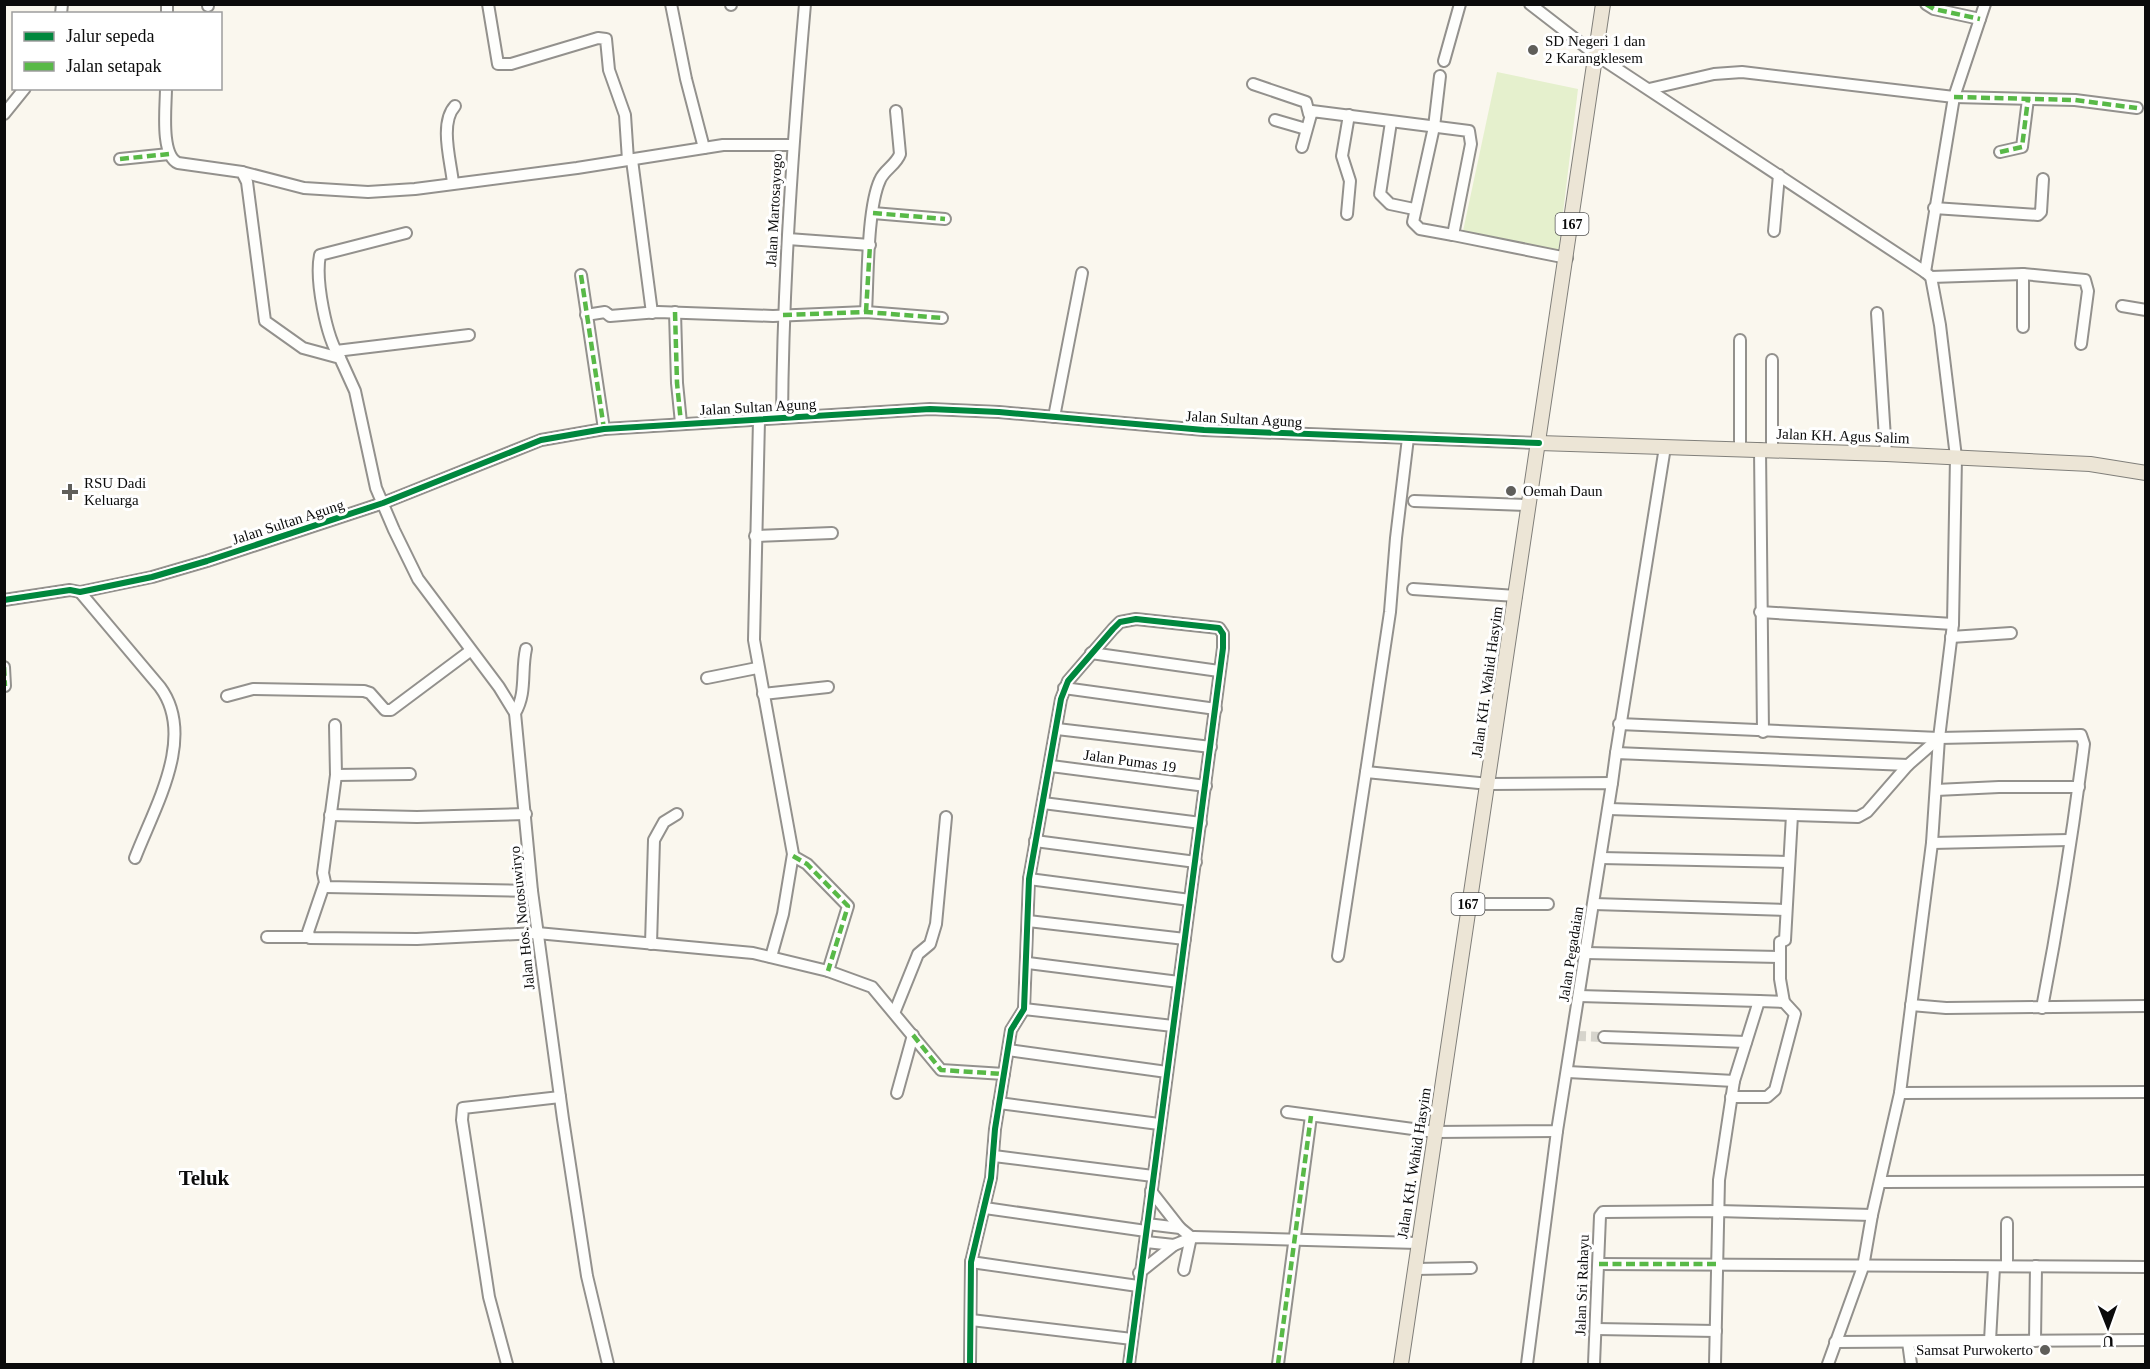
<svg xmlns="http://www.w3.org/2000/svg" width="2150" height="1369" font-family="'Times New Roman',serif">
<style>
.green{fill:#e5f0cd}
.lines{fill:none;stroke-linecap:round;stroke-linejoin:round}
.minor-tunnel{stroke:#d6d4cc;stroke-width:10;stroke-dasharray:10 5;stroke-linecap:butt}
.minor-casing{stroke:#93918d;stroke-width:14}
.major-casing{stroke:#807f7a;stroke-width:16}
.minor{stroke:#fefefc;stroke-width:10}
.major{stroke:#ece5d6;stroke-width:14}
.quiet{stroke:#58b947;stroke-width:4.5;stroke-dasharray:9 4.5;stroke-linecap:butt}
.cycleway-casing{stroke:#fff;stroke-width:10}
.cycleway{stroke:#00873e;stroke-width:6}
.poi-dot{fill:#5f5e5a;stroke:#fff;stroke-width:2}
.labels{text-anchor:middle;stroke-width:6;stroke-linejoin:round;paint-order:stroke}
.shield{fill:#fff;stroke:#545454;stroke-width:1.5}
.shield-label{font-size:14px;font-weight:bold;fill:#0b0b0b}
.poi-label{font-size:15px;fill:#0b0b0b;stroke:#fff;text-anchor:start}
.street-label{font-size:15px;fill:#0b0b0b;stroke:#fff}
.district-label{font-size:21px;font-weight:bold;fill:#0b0b0b;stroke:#fff}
</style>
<rect width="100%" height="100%" fill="#faf7ee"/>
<polygon class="green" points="1497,72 1578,89 1558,254 1463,231"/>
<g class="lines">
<polyline class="minor-tunnel" points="1576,1036 1604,1037"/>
<g class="minor-casing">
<g id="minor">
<polyline points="208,4 208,6"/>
<polyline points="488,4 498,64 511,64 598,38 606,39 609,70 625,115 628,160"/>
<polyline points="671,4 686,79 704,148"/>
<polyline points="731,4 731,5"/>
<polyline points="1530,4 1596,55 1925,272"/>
<polyline points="1926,4 1934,9 1980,19"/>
<polyline points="61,14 62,4"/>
<polyline points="167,14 167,4"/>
<polyline points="1444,61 1460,4"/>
<polyline points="1440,76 1434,127 1413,222 1420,229 1453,235"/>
<polyline points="1253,84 1306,102 1309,114"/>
<path d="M166,88C166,106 160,155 178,163L242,172L247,182L265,321L303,348L340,358L355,391L376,488L394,530L418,579L499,687L515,713L532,891L563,1119L587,1276L608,1364"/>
<polyline points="1649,89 1714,74 1742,72 1954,97 2075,100 2137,108"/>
<polyline points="4,114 25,88"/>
<polyline points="1275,120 1306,129"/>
<polyline points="1391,122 1380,194 1390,204 1414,209"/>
<polyline points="1302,147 1312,111 1469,131 1471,144 1453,235 1567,258"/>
<polyline points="2000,152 2022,147 2028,99"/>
<polyline points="120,159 169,154"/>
<polyline points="632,160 652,313"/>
<polyline points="242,172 304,188 368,192 415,189 577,168 723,145 792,145"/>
<path d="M453,183C451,162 439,123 455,106"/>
<polyline points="1934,208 2038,215 2041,212 2043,179"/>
<polyline points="873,213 945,219"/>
<polyline points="1347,214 1350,181 1342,156 1349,115"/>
<polyline points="1774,231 1779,175"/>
<polyline points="788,239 870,245"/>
<polyline points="2023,274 2023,327"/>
<polyline points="581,275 604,429"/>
<polyline points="1931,277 2023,274 2085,280 2088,291 2081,344"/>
<polyline points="2122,306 2146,310"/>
<polyline points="675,312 677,383 681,423"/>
<path d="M866,312C868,280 867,208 880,180C884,170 896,165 900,154L896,111"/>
<polyline points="1877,313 1886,454"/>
<polyline points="586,315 605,312 610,316 658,312 773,316 866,312 942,318"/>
<polyline points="336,351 469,335"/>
<path d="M340,358C326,337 315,280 320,255L406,233"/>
<polyline points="1772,360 1772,449"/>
<polyline points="1054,417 1082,273"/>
<path d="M782,418C783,280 793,142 805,4"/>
<polyline points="759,420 754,640 793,854 783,914 771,957"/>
<polyline points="1740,449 1740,340"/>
<polyline points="1760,449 1763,732"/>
<polyline points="1414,501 1528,505"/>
<polyline points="755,536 832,533"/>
<polyline points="1413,589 1516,596"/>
<path d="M80,592L160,687C197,737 154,808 135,858"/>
<polyline points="4,600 70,590 80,592 152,577 207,561 383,503 541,440 604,429 930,409 999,412 1204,430 1539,443"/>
<polyline points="1760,612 1953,624"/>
<polyline points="1951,637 2011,633"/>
<polyline points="1091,653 1219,671"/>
<polyline points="4,667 5,686"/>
<polyline points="707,678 757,668"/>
<polyline points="1064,688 1216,709"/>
<polyline points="763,694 828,687"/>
<polyline points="227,696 253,689 364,691 370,693 385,710 391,710 470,651"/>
<path d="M515,713C527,693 521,671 526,649"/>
<path d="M1619,724L1939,738L2081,735L2084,744C2073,832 2059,920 2042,1008"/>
<polyline points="335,725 336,775 323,873 326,887 532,891"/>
<polyline points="1057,729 1211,747"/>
<polyline points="1616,753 1665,447"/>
<polyline points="1051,766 1206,786"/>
<polyline points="1366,772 1390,612 1396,538 1408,438"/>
<polyline points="336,775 410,774"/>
<polyline points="1612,783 1616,753 1908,765"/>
<polyline points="1936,790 1999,787 2079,787"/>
<polyline points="1043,803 1201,823"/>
<polyline points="1609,809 1858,817 1867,812 1908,765 1939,738"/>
<polyline points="330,815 417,817 526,814"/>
<polyline points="1035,841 1196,862"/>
<polyline points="1932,843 2069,840"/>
<polyline points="793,856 807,864 848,906 828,971"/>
<polyline points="1601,858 1789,862"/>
<polyline points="1029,879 1190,900"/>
<polyline points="324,885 308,932 310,938 417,939 537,933 753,953 828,971 872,987 941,1070 1004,1074"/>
<polyline points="1468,904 1548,904"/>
<polyline points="1594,904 1786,910"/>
<polyline points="1028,921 1185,939"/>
<polyline points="267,937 308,937"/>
<polyline points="651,944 654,840 664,822 677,814"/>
<polyline points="1586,953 1779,957"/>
<polyline points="1028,963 1179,982"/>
<polyline points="1579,996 1759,1001"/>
<polyline points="1911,1005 1946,1008 2146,1006"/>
<polyline points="1024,1009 1173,1026"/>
<polyline points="895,1011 918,954 930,944 936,924 946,817"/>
<polyline points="1604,1037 1746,1042"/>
<polyline points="1008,1050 1167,1072"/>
<polyline points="1568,1072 1734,1081"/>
<polyline points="897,1093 913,1035"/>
<polyline points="1900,1093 2146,1092"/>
<polyline points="1731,1097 1767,1097 1775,1090 1795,1014 1784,1002"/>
<polyline points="999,1103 1159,1124"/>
<polyline points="1287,1112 1435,1132 1557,1131 1612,783 1489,784 1366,772 1338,956"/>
<polyline points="994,1156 1153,1176"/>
<polyline points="1881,1182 2146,1181"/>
<polyline points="1151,1191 1180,1228"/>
<polyline points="985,1208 1146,1231"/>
<polyline points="1147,1224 1180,1228 1191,1237"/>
<polyline points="1146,1242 1174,1245 1194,1237 1418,1243"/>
<polyline points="971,1262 1138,1286"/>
<polyline points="1599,1264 2146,1267"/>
<polyline points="2007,1266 2007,1223"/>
<polyline points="1415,1269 1471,1268"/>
<polyline points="1184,1270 1191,1237"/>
<polyline points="1139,1273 1174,1245"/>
<polyline points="971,1320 1132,1339"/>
<polyline points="1596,1329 1716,1331"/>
<polyline points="1990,1341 1994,1267"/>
<polyline points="2035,1341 2036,1266"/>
<polyline points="1835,1342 2146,1340"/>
<polyline points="1908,1342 1911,1364"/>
<polyline points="507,1364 489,1297 462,1120 463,1108 560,1097"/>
<polyline points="970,1364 971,1262 991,1178 995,1129 1011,1030 1024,1009 1029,879 1061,699 1068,681 1113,629 1120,622 1136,619 1219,628 1223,634 1223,648 1129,1364"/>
<polyline points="1278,1364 1311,1116"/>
<polyline points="1527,1364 1557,1131"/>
<polyline points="1594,1364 1600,1216 1603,1212 1717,1211 1872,1215"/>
<polyline points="1715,1364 1719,1180 1734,1081 1759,1001 1784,1002 1780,979 1780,942 1785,940 1792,815"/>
<polyline points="1828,1364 1863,1267 1872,1215 1900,1093 1932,843 1939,738 1953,624 1956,457 1940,325 1931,277 1925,272 1954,97 1985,4"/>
</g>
</g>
<g class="major-casing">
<g id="major">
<polyline points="1539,443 1886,454 2090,464 2146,473"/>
<polyline points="1401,1364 1603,4"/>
</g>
</g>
<use href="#minor" class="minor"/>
<use href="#major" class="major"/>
<g class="quiet">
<polyline points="208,4 208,6"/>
<polyline points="1926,4 1934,9 1980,19"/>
<polyline points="1954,97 2075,100 2137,108"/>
<polyline points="2000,152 2022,147 2028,99"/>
<polyline points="120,159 169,154"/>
<polyline points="873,213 945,219"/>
<polyline points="581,275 604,429"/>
<polyline points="675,312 677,383 681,423"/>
<polyline points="866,312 870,245"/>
<polyline points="783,315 866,312 942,318"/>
<polyline points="4,667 5,686"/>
<polyline points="793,856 807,864 848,906 828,971"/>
<polyline points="913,1035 941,1070 1004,1074"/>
<polyline points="1599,1264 1716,1264"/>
<polyline points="1278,1364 1311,1116"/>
</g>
<g class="cycleway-casing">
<g id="cycleway">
<polyline points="4,600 70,590 80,592 152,577 207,561 383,503 541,440 604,429 930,409 999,412 1204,430 1539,443"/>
<polyline points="970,1364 971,1262 991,1178 995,1129 1011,1030 1024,1009 1029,879 1061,699 1068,681 1113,629 1120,622 1136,619 1219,628 1223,634 1223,648 1129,1364"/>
</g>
</g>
<use href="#cycleway" class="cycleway"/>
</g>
<g class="poi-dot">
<circle cx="1533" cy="50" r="6"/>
<circle cx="1511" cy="491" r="6"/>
<path d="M67 483h6v6h6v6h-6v6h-6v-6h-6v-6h6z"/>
<circle cx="2045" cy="1350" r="6"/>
</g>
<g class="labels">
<g class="shield">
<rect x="1555.5" y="213" width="33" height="22" rx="4.5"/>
<rect x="1451.5" y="893" width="33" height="22" rx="4.5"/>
</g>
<g class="shield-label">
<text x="1572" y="229">167</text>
<text x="1468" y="909">167</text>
</g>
<g class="poi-label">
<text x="1545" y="46">SD Negeri 1 dan<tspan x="1545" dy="17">2 Karangklesem</tspan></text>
<text x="84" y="488">RSU Dadi<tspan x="84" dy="17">Keluarga</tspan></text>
<text x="1523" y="496">Oemah Daun</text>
<text x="2033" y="1355" text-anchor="end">Samsat Purwokerto</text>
</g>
<g class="street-label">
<text transform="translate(774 210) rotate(-87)" y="5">Jalan Martosayogo</text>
<text transform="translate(758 407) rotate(-3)" y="5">Jalan Sultan Agung</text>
<text transform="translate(1244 419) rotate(3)" y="5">Jalan Sultan Agung</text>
<text transform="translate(1843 436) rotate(2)" y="5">Jalan KH. Agus Salim</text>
<text transform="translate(288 522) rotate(-18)" y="5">Jalan Sultan Agung</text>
<text transform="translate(1487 682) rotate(-82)" y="5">Jalan KH. Wahid Hasyim</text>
<text transform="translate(1130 761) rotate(8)" y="5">Jalan Pumas 19</text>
<text transform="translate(522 918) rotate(-96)" y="5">Jalan Hos. Notosuwiryo</text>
<text transform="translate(1571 954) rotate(-81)" y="5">Jalan Pegadaian</text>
<text transform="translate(1414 1163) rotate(-81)" y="5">Jalan KH. Wahid Hasyim</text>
<text transform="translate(1582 1285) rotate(-88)" y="5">Jalan Sri Rahayu</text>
</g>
<g class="district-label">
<text x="204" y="1185">Teluk</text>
</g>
</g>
<rect width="2150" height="1369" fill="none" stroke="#0b0b0b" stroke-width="12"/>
<rect x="12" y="12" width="210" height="78" fill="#ffffff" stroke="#9d9d9d" stroke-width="1.5"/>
<rect x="24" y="32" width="30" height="9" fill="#00873e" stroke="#9d9d9d" stroke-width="1.5"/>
<text x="66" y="42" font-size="18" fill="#0b0b0b">Jalur sepeda</text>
<rect x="24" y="62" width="30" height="9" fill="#58b947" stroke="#9d9d9d" stroke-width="1.5"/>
<text x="66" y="72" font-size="18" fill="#0b0b0b">Jalan setapak</text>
<g transform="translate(2108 1327) rotate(179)" stroke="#ffffff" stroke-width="4.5" paint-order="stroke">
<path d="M0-4.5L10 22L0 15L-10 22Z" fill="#0b0b0b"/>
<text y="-9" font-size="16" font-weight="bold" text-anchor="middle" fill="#0b0b0b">U</text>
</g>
</svg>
